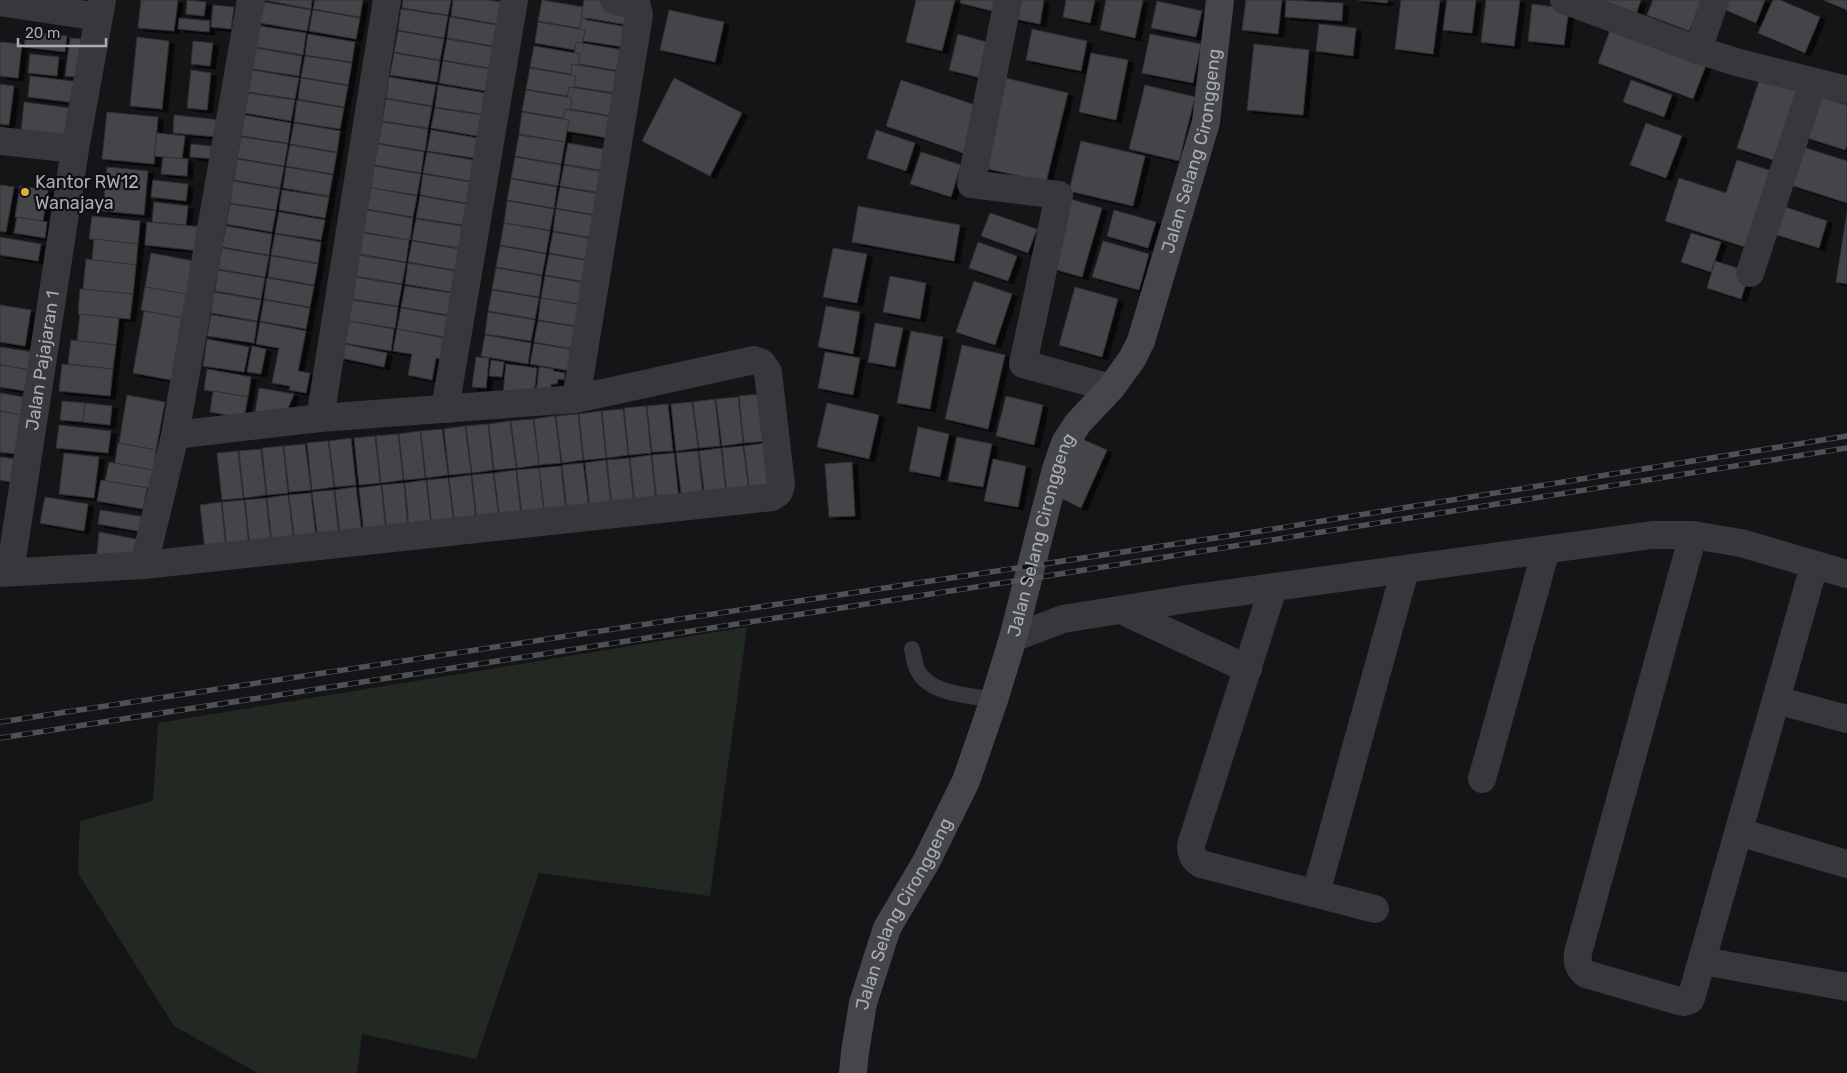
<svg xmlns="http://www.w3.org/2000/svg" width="1847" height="1073" font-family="Rubik,sans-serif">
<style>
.green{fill:#222923}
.building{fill:#45454a;stroke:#303033;filter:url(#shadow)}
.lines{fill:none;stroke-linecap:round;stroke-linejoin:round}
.lane{stroke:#37373c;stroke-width:16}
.street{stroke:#37373c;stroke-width:28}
.secondary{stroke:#45464b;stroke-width:28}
.rail-casing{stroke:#505156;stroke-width:5.5}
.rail{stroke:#101012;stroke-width:4;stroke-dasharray:11;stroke-linecap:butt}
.poi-dot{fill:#dfaf46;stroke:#101012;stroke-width:2}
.labels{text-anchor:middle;stroke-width:4.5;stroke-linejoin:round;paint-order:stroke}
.street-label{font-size:18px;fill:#a9acb6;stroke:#101012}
.poi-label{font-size:18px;fill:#a9acb6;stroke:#101012;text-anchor:start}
</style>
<defs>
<filter id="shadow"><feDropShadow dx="5.5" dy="3" stdDeviation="0" flood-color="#0009"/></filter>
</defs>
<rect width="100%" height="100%" fill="#151517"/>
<polygon class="green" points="747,627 710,896 539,873 476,1059 362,1034 357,1073 258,1073 174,1026 78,873 80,821 153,801 158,723"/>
<g class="building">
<polygon points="141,0 178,0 174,31 138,28"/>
<polygon points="187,0 206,2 204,16 186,14"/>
<polygon points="264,0 312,0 311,9"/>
<polygon points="315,0 363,0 360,17 313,9"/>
<polygon points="403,0 451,0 448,15 402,8"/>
<polygon points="453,0 487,0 501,2 497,24 451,16"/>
<polygon points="542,0 589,8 585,29 538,21"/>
<polygon points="584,0 606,0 631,4 628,25 581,17"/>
<polygon points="916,0 955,0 942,51 906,42"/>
<polygon points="961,0 1003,0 1000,13 960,3"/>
<polygon points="1013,0 1044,0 1040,24 1010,18"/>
<polygon points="1066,0 1095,0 1090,23 1063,17"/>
<polygon points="1106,0 1143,0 1135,38 1100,30"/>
<polygon points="1246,0 1282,0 1278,34 1242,30"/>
<polygon points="1286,0 1343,3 1342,21 1285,17"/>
<polygon points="1358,0 1388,0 1387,3"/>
<polygon points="1401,0 1440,0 1433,54 1395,49"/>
<polygon points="1447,0 1476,0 1472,33 1443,30"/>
<polygon points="1486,0 1520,0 1514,46 1481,42"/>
<polygon points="1602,0 1641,0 1636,14"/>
<polygon points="1653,0 1702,0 1689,31 1647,15"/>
<polygon points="1725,0 1765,0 1756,23 1721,8"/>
<polygon points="1773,0 1780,0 1820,17 1805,53 1758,33"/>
<polygon points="1823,0 1847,0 1847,10"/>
<polygon points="1157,1 1202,11 1196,37 1151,28"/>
<polygon points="264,2 311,10 307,31 260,23"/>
<polygon points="1532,4 1569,9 1564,45 1528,41"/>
<polygon points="213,5 234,7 231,29 211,27"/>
<polygon points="401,9 448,16 444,38 398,30"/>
<polygon points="313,10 360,18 356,39 309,31"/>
<polygon points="669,10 724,22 715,62 660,50"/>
<polygon points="450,17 497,25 493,46 447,38"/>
<polygon points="179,18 210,21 209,32 178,29"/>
<polygon points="581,19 627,27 624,47 577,40"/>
<polygon points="538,22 585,30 581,51 535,43"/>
<polygon points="1319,24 1356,28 1353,56 1316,51"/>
<polygon points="1612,25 1708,60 1693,99 1598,63"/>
<polygon points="259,26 306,33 303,55 256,47"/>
<polygon points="1032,29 1087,41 1081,71 1026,60"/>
<polygon points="26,31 67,36 65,52 24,47"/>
<polygon points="398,31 444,39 440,60 394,52"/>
<polygon points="308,34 355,42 352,62 305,55"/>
<polygon points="958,34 990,43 981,78 949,70"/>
<polygon points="1150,34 1201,44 1193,83 1142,73"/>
<polygon points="137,37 169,41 162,109 130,106"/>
<polygon points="70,38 82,39 77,77 65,76"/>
<polygon points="447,39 493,47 489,68 443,60"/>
<polygon points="193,41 213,43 210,66 191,64"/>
<polygon points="0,42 22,44 18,78 0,76"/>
<polygon points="576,42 623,50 620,71 573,63"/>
<polygon points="1254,44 1309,50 1303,115 1247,110"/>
<polygon points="534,46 580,54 576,75 530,67"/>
<polygon points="256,48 302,56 299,76 252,69"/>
<polygon points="394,53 440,61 437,82 390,75"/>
<polygon points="1091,53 1128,60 1116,120 1079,112"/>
<polygon points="30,54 59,57 57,76 28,73"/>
<polygon points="305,56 352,63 348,85 301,77"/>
<polygon points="443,61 489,69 486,91 439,83"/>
<polygon points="572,64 619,72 616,93 569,86"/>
<polygon points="530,68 576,76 572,97 526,89"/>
<polygon points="191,70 211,73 207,110 187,108"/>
<polygon points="252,70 299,78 295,99 248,92"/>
<polygon points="1761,75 1806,90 1782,163 1737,148"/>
<polygon points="30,76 79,82 77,103 28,97"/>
<polygon points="389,77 436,85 432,106 386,98"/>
<polygon points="301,78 348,86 344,107 298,99"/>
<polygon points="674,78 742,113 710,176 642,141"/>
<polygon points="1006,78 1068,93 1046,182 984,168"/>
<polygon points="901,80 978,106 963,153 886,126"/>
<polygon points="1631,80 1672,95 1664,117 1623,102"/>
<polygon points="0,84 14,86 9,125 0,124"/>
<polygon points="438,85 485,93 481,114 435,107"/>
<polygon points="1145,85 1195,97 1179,161 1129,149"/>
<polygon points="569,87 615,94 612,116 565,108"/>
<polygon points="526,90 572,98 569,119 522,111"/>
<polygon points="248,93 295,100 291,121 245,113"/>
<polygon points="1814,95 1847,105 1847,145 1845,150 1801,136"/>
<polygon points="386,99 432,107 428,128 382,121"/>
<polygon points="297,100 344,108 340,129 294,122"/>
<polygon points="24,102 70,108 67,137 21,132"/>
<polygon points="435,108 481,115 477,136 431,128"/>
<polygon points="565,109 612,117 608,138 561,130"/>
<polygon points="107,112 158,117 154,164 102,159"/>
<polygon points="522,112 569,120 565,142 519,134"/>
<polygon points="174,115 220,120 218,137 173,133"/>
<polygon points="244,115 291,123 288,143 241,136"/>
<polygon points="382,122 428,129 425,151 378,143"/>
<polygon points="294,123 340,131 337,152 290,144"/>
<polygon points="1646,123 1682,136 1666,178 1630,165"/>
<polygon points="431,130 477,138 474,158 427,151"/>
<polygon points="876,130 915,143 906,171 867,158"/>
<polygon points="157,133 185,136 182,159 154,156"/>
<polygon points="519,135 565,142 561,164 515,156"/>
<polygon points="241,137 288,144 284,166 237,158"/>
<polygon points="1081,141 1145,156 1133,206 1069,191"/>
<polygon points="568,143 614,151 610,172 564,164"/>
<polygon points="191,144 218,147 217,159 190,157"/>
<polygon points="378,144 424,152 421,173 374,165"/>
<polygon points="290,145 337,153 333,174 286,166"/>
<polygon points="1803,147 1847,161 1847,203 1791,185"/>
<polygon points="427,152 473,160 470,181 423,173"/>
<polygon points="921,152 961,165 951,197 910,184"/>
<polygon points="163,157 188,159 187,176 161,174"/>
<polygon points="515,157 561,165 558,186 511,178"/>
<polygon points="237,159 284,167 280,188 234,180"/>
<polygon points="1737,160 1778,173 1754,250 1665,221 1679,178 1726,193"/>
<polygon points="564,165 610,173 607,194 560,186"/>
<polygon points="374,166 421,174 417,195 371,188"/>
<polygon points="107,167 148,171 144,215 103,211"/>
<polygon points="286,167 333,175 329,196 283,188"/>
<polygon points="423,174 470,182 466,203 420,195"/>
<polygon points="511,179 557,187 554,208 507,200"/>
<polygon points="153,180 188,184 186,201 151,197"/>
<polygon points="233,181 280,189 276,210 230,203"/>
<polygon points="0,185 14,187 6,232 0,231"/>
<polygon points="20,186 48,190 43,221 15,217"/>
<polygon points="560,187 606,195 603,216 556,208"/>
<polygon points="371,188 417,196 413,217 367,209"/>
<polygon points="282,190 329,197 325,218 279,210"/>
<polygon points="420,196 466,204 463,225 416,218"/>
<polygon points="1070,199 1102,208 1082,277 1050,268"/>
<polygon points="507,201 554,209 550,230 504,223"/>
<polygon points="154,202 188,206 186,225 152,222"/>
<polygon points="230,204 276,211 272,232 226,224"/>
<polygon points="858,206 960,225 954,261 852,242"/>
<polygon points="1782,206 1827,221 1819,248 1774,234"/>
<polygon points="556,209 603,217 599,239 553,231"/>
<polygon points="367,210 413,218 410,240 363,232"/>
<polygon points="1114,210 1156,222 1148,248 1107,236"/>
<polygon points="279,212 325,220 321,240 275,233"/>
<polygon points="1847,212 1847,284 1836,282"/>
<polygon points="990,213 1037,229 1028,253 981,236"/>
<polygon points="92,216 140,221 138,244 89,239"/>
<polygon points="17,217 47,222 45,238 14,233"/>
<polygon points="416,219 462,226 459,248 412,240"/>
<polygon points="147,222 203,227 201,251 145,245"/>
<polygon points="504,223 550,231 546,253 500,245"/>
<polygon points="226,226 272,234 269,255 222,247"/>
<polygon points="553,232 599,240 595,261 549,253"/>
<polygon points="363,233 409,240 406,262 359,254"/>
<polygon points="1691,233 1721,242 1711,272 1681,262"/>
<polygon points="275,234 321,242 318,263 271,255"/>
<polygon points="0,237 41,244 38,261 0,255"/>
<polygon points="94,239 138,244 136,265 92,260"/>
<polygon points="412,241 459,249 455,270 408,262"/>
<polygon points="1103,241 1149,254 1139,290 1092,277"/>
<polygon points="978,242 1017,256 1008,281 969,268"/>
<polygon points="500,246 546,254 542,275 496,267"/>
<polygon points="222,248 269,256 265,277 218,269"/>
<polygon points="833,248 867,254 857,303 823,297"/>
<polygon points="151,253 199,262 192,295 145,287"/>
<polygon points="549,254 595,262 592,283 545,275"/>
<polygon points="359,255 406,263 402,284 355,276"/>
<polygon points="271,256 318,264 314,285 268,277"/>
<polygon points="86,259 136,265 133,294 83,289"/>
<polygon points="1715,261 1750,272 1741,299 1707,288"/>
<polygon points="408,263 455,271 451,292 405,284"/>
<polygon points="496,268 542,276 539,297 492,289"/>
<polygon points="218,270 265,278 261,299 215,291"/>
<polygon points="545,276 591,284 588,305 541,298"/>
<polygon points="890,276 926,283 920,319 883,312"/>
<polygon points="355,277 402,285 398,306 352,299"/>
<polygon points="267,278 314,286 310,307 264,299"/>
<polygon points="974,281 1012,294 995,345 956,332"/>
<polygon points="405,286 451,293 448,315 401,307"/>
<polygon points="145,287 192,295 188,319 141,310"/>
<polygon points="1075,287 1118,299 1102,357 1059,345"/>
<polygon points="80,289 133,294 130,319 78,314"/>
<polygon points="492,290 539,298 535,319 488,311"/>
<polygon points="214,292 261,300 257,321 211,313"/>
<polygon points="541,298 588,306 584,327 538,320"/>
<polygon points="264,300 310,308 306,329 260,321"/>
<polygon points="352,300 398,307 395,328 348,321"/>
<polygon points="0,305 31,310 25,346 0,342"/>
<polygon points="826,306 860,312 853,354 818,347"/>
<polygon points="401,308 447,316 444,337 397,329"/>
<polygon points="144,311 188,319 177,381 133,373"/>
<polygon points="488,312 535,320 531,341 485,334"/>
<polygon points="80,314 119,318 116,345 77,341"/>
<polygon points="211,315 257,322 254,343 207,336"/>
<polygon points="348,321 394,329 391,351 344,343"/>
<polygon points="538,321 584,328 580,350 534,342"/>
<polygon points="260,322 306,331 298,371 310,373 306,393 289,390 290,386 272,383 279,348 256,344"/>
<polygon points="875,323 903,328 895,367 868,362"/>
<polygon points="397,329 444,338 440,359 436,358 432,380 408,375 412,354 393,351"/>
<polygon points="911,331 943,337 930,409 897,403"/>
<polygon points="485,335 531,343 528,364 481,356"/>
<polygon points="207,339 249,347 244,372 203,366"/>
<polygon points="71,340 116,345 113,369 68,364"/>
<polygon points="534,343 580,351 577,372 530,364"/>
<polygon points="344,344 387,353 384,367 341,358"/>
<polygon points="962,345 1005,355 988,429 945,419"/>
<polygon points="252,346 266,349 261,374 247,372"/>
<polygon points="0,347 33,352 30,370 0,365"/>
<polygon points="825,352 860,358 853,395 818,388"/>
<polygon points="476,357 489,358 486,388 472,387"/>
<polygon points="491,360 504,362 502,377 489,376"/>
<polygon points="62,364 113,369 110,396 59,391"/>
<polygon points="506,364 537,368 534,394 503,394"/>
<polygon points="0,365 30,370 26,391 0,387"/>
<polygon points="539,367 553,369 553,371 565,373 564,380 558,379 557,384 551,384 550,396 536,395"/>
<polygon points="207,369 251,377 248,397 204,390"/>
<polygon points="259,388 294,394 287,411 255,412"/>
<polygon points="213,391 248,397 244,418 210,412"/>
<polygon points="0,393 24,397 21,415 0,411"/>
<polygon points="760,394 766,441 744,443 739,396"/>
<polygon points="127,395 165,402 156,450 119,443"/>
<polygon points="1006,396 1043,405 1034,445 996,436"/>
<polygon points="738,397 743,443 722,446 716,399"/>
<polygon points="715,399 720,446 699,448 693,402"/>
<polygon points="62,401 85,403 83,422 60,420"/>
<polygon points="692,402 698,448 676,451 671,404"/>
<polygon points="85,403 112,406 110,425 83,422"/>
<polygon points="827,403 879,415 869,459 817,447"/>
<polygon points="668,404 673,451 652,452 647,406"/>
<polygon points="646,406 651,453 629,455 624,408"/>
<polygon points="623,409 628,455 607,458 602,411"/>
<polygon points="0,411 21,415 15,454 0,452"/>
<polygon points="601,411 606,458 584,460 579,414"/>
<polygon points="578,414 583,460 562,463 556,416"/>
<polygon points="555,416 561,463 539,465 534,419"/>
<polygon points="533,419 539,465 517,468 511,421"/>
<polygon points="510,421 516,468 494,470 489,424"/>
<polygon points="488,424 493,470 472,473 466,426"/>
<polygon points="59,425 111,431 108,453 56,448"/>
<polygon points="465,426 471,473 449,475 444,429"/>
<polygon points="918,427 949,434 940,477 909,471"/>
<polygon points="442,429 448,475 426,478 421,431"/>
<polygon points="420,431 425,478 404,480 399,434"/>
<polygon points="398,434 403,480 381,483 376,436"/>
<polygon points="375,436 380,483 359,485 354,438"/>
<polygon points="957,437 992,444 983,487 948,481"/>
<polygon points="351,438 356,485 335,487 329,441"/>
<polygon points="1082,439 1107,450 1081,508 1056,496"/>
<polygon points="328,441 334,487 312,490 307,443"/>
<polygon points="118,443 156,450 153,470 115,463"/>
<polygon points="766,443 771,490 750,492 744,446"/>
<polygon points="305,444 311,490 289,492 284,446"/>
<polygon points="283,446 288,493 267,495 262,448"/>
<polygon points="743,446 749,492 727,495 722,448"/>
<polygon points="721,448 726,495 705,497 699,451"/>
<polygon points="261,449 266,495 244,498 239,451"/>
<polygon points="238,451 243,498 222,500 217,453"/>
<polygon points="698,451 703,497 682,500 676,453"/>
<polygon points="64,453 99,457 94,498 59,494"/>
<polygon points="674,453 679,500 657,502 652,455"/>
<polygon points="651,455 656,502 635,504 630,458"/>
<polygon points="0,457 14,459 10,482 0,480"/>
<polygon points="629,458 634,504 612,507 607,460"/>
<polygon points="993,459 1026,466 1018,507 984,501"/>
<polygon points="606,460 611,507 590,509 585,463"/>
<polygon points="109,462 157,471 154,489 105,481"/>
<polygon points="852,462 855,516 829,517 825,464"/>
<polygon points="583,463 589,510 567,512 562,465"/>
<polygon points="561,466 566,512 545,515 539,468"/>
<polygon points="539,468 544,515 522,517 517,470"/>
<polygon points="516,470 521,517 500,519 494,473"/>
<polygon points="493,473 499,519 477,522 472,475"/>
<polygon points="471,475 476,522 455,524 449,478"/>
<polygon points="448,478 454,524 432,527 427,480"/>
<polygon points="101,480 147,488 143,509 97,501"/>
<polygon points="426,480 431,527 409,529 405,483"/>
<polygon points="404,483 408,530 387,532 382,485"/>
<polygon points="381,485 386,532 364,534 359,488"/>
<polygon points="356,487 362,534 340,536 335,490"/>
<polygon points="334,490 339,537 318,539 312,492"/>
<polygon points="311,493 316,539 295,542 289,495"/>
<polygon points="288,495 294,542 272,544 267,498"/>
<polygon points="45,497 88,504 84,531 40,523"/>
<polygon points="266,498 271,544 250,547 245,500"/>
<polygon points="244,500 249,547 227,549 222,502"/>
<polygon points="221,502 226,549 205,551 200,505"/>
<polygon points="100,510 145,517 143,532 98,524"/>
<polygon points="99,532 141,540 138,562 96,565"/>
</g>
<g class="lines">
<path class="lane" d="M912,649C914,655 914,663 917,669C929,695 969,695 994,700"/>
<g class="street">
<polyline points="1008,0 971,184 1059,195 1023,364 1111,388"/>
<polyline points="1564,0 1698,50"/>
<polyline points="1715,0 1698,50 1736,62 1847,90"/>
<polyline points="0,2 99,17"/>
<polyline points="0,141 75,149"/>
<polyline points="1750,273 1813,82"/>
<polyline points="576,399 639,15 637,6 614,0"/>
<polyline points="445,409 514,0"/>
<polyline points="320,418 387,0"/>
<path d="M1693,535L1578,953C1577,962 1578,968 1586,974L1679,1001L1683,1002L1690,1000L1692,995L1814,566"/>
<polyline points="144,565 175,435 251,0"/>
<path id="s1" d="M10,572L75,149L102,0"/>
<polyline points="0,573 144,565 772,497 779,492 781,485 768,372 762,363 754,360 576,399 320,418 175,435"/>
<path d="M1273,588L1191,845C1191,854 1193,859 1201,864L1375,909"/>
<polyline points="1121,610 1248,669"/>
<polyline points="1013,638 1063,619 1187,599 1652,535 1693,535 1741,543 1847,574"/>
<polyline points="1776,700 1847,719"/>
<polyline points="1482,779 1546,550"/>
<polyline points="1739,832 1847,864"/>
<polyline points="1316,893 1405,570"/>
<polyline points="1703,961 1847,987"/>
</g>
<path class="secondary" id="s2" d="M853,1073L855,1052L863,1003L887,928L926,862L966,781L994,700L1013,638L1056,469L1065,443L1078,423L1111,388L1132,359L1141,341L1206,122L1220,0"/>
<g class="rail-casing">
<g id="rail">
<polyline points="0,722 1248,533 1847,436"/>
<polyline points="0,738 1028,579 1847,448"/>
</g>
</g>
<use href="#rail" class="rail"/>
</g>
<circle class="poi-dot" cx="25" cy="192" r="5"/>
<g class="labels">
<g class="street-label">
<text dy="6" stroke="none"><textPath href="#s2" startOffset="994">Jalan Selang Cironggeng</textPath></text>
<text dy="6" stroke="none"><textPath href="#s1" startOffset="214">Jalan Pajajaran 1</textPath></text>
<text dy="6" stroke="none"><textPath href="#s2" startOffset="574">Jalan Selang Cironggeng</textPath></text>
<text dy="6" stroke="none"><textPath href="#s2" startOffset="169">Jalan Selang Cironggeng</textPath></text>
</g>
<g class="poi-label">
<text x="35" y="188">Kantor RW12<tspan x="35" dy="21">Wanajaya</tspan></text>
</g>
</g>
<path d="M18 38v8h88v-8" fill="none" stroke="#a9acb6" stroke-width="2.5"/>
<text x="25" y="38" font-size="15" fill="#a9acb6" stroke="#101012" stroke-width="4" paint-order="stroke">20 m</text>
</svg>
